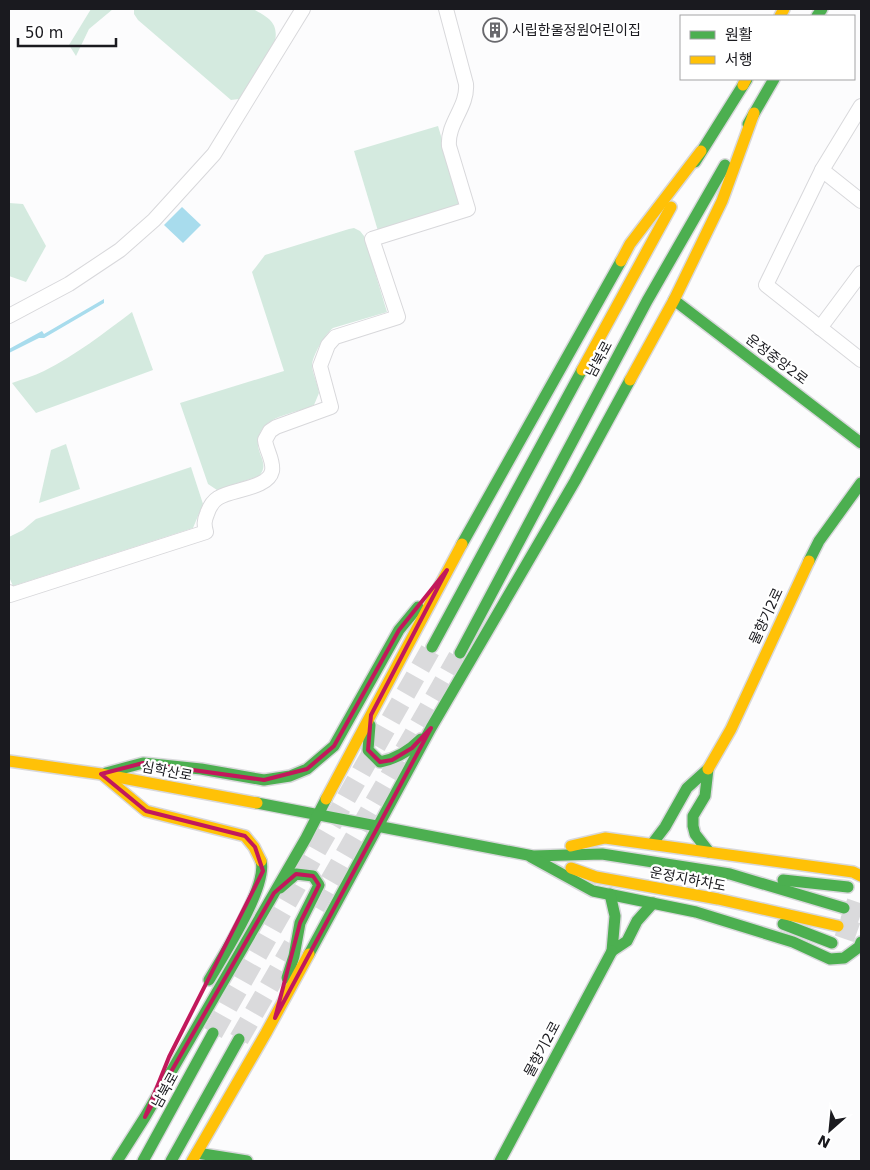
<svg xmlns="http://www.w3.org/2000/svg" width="870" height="1170" font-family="'DejaVu Sans','Noto Sans KR',sans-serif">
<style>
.green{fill:#d4eadf}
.water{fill:#a8dced}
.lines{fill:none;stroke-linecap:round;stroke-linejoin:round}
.secondary-tunnel{stroke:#dadadc;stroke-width:20;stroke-dasharray:20 10;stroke-linecap:butt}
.street-casing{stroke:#d8d8db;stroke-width:16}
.fast-casing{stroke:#d8d8db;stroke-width:14}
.slow-casing{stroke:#d8d8db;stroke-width:14}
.street{stroke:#fff;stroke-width:14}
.fast{stroke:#4caf50;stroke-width:11}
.slow{stroke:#ffc107;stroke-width:11}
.marked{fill:none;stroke:#c2185b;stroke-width:4;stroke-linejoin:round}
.labels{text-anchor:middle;stroke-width:4.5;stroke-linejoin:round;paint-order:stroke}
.poi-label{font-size:14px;fill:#1a1a1f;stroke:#fff;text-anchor:start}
.street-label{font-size:14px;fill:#1a1a1f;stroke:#fff}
</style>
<rect width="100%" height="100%" fill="#fcfcfd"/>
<g class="green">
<polygon points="91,9 113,9 89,29 76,56 69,45"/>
<path d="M134,9H253C267,17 279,22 275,41L243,94L239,99L231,100L138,20L134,14Z"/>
<polygon points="438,126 462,206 378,231 354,151"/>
<polygon points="9,203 23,204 46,246 26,282 9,276"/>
<path d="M354,228L360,231L364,236L387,312L333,328C325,334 312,356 312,366C313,375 318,384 319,393L314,405C295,415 260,414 258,442C257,455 270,464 259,476L217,490L208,484L180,403L284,371L252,272L265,255L349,229Z"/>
<path d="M132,312L153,370L36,413L12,383C22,379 34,376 44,371C76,355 104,333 132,312Z"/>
<polygon points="66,444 80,489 39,503 51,450"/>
<polygon points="191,467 203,504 193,528 13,586 9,577 9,537 23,530 36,519"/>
</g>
<g class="water">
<polygon points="182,207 201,225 183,243 164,225"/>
<polygon points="104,299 104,303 44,338 39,338 9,353 9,349 42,331 44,334"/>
</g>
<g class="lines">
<g class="secondary-tunnel">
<polyline points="315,907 458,657"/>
<polyline points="844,908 861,914"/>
<polyline points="838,926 861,934"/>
<polyline points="213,1033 432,647"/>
<polyline points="239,1039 293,945"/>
</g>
<g class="street-casing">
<g id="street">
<polyline points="861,106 822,170 766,285 861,360"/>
<polyline points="822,170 861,201"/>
<polyline points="9,316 69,284 120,250 154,220 214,154 303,9"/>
<polyline points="820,328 861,273"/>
<path d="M9,592L10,595L206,532C204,525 204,521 207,514C209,508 213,501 218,498C231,489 268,489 272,471C274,461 266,450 265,440L270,431L276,427L331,407L320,366L328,345L335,337L398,317L372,239L468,209L449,146C447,123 468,107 466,84L446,9"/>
</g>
</g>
<g class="fast-casing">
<g id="fast">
<polyline points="817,16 822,9"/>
<polyline points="748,124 774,79"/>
<polyline points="695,162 747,79"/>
<polyline points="674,300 861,443"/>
<polyline points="462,544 621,261"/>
<polyline points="809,561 819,541 861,483"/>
<polyline points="432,647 582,370"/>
<polyline points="460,653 647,301 725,165"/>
<path d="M370,725L368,750L380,762C397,759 409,751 421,739"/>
<polyline points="106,773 143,763 201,769 264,780 290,776 307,769 334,746 399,630 418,607"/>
<polyline points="257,803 533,856 602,854 730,874 844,908"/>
<polyline points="652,844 665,827 687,788 708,769 705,796 693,816 693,826 695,834 709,852"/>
<polyline points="531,857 593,891 696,912 793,942 830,959 844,958 859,947 861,942"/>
<polyline points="783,880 848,887"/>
<polyline points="280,888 296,874 313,876 319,885 300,923 294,956 287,978"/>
<polyline points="610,894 615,916 612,951 627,941 637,921 653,903"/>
<polyline points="783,924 832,943"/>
<polyline points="309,954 431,728 575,481 630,380"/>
<path d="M209,980C223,956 268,886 261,861"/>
<polyline points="197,1153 247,1161"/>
<polyline points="117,1161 145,1117 306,838 326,799"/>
<polyline points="143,1161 213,1033"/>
<polyline points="171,1161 239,1039"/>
<polyline points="500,1161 612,951"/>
</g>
</g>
<g class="slow-casing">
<g id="slow">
<polyline points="780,16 784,9"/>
<polyline points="743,85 746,79"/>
<polyline points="621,261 630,244 701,151"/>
<polyline points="582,370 671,207"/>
<polyline points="630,380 674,300 722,201 754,113"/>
<polyline points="9,761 101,774 257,803"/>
<polyline points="708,769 731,729 809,561"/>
<polyline points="103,775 146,811 245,836 254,847 261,861"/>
<polyline points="326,799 462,544"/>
<polyline points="571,846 605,838 853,872 861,876"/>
<polyline points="571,868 596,877 718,899 838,926"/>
<polyline points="192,1161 266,1033 309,954"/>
</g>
</g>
<use href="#street" class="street"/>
<use href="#fast" class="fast"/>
<use href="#slow" class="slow"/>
</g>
<path class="marked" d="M447,570L371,715L368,750L380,762L392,760L412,748L431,728L275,1018L300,923L319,885L313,876L296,874L274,893L145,1117L169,1057L263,871L255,847L245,836L146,811L101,774L143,763L264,780L307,769L334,746L399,630Z"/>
<defs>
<g id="building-ring" transform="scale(1.25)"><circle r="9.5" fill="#fff" stroke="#69696d" stroke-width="1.5"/><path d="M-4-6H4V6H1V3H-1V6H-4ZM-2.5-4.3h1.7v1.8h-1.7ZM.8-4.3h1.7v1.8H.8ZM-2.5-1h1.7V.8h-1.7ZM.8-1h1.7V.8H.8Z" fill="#69696d"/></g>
</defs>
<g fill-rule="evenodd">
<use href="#building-ring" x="495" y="30"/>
</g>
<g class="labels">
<g class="poi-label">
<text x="512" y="35">시립한울정원어린이집</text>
</g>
<g class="street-label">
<text transform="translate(599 359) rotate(-62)" y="5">남북로</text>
<text transform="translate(777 359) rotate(37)" y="5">운정중앙2로</text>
<text transform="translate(766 616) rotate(-65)" y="5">물향기2로</text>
<text transform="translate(167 771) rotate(11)" y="5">심학산로</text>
<text transform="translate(688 879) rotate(11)" y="5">운정지하차도</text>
<text transform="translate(542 1049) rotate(-62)" y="5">물향기2로</text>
<text transform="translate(165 1090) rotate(-61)" y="5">남북로</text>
</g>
</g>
<rect width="870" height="1170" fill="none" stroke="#1a1a1f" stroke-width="20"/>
<rect x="680" y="15" width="175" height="65" fill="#ffffff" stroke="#a3a3a5"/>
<rect x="690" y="31" width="25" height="8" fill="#4caf50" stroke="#a3a3a5"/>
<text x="725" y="40" font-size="15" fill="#1a1a1f">원활</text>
<rect x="690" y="56" width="25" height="8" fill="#ffc107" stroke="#a3a3a5"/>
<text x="725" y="65" font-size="15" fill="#1a1a1f">서행</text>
<g transform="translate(830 1130) rotate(207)" stroke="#ffffff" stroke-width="4" paint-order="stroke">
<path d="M0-4L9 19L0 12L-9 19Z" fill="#1a1a1f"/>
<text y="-8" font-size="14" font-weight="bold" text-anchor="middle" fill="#1a1a1f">N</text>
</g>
<path d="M18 38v8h98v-8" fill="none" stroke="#1a1a1f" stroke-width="2.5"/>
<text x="25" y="38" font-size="15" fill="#1a1a1f" stroke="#ffffff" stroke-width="4" paint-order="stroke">50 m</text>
</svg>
